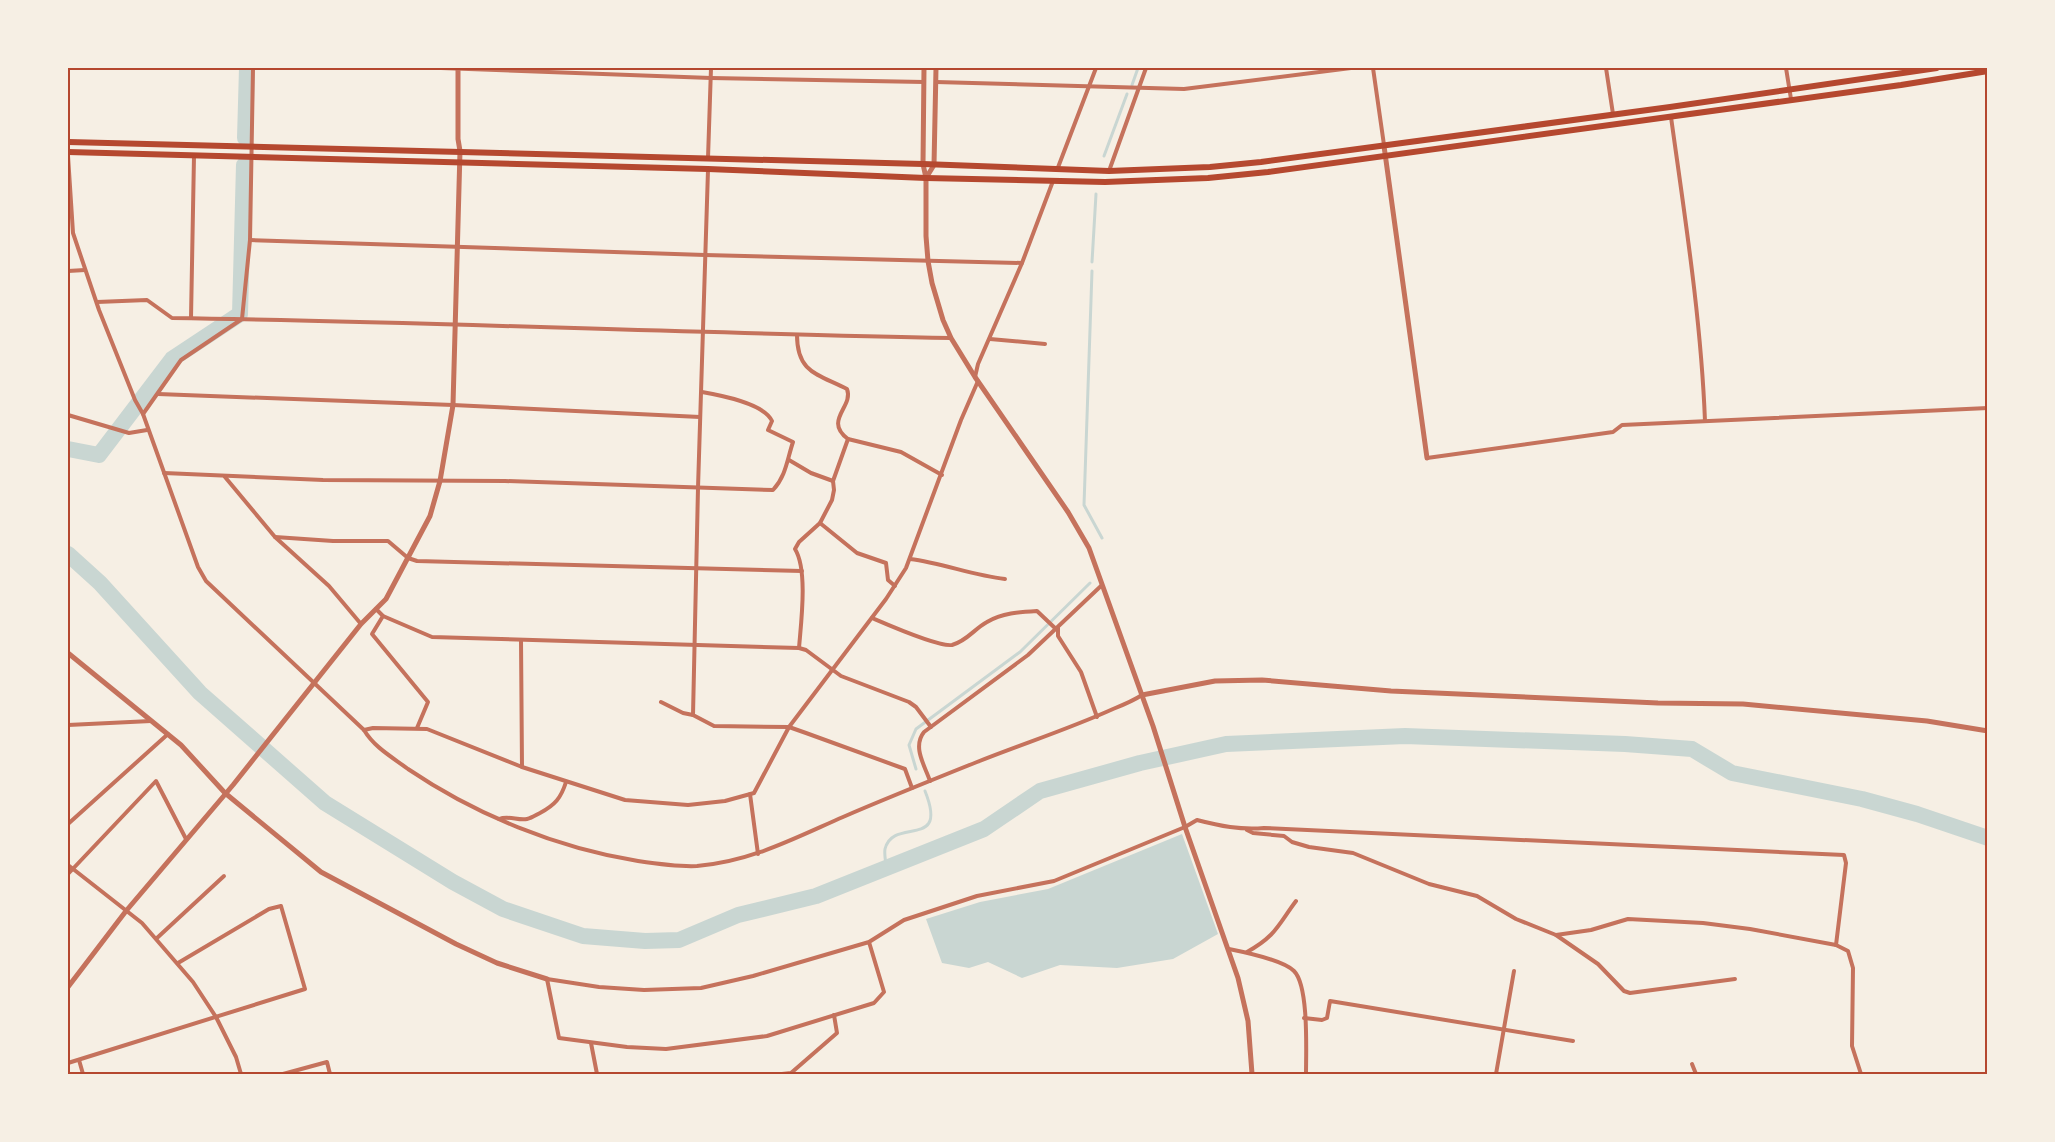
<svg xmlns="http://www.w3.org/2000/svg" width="2055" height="1142" font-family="Cabin,sans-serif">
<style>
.water{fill:#c9d6d2}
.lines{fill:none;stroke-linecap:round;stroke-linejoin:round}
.stream{stroke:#c9d6d2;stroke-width:3}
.river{stroke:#c9d6d2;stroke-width:16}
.minor{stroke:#c5725c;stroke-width:4}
.tertiary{stroke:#c5725c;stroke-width:5}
.secondary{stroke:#b5482f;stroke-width:6}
.neatline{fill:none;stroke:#b5482f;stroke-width:2}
</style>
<rect width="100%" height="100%" fill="#f6efe4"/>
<polygon class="water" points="1182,834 1218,934 1173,959 1117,968 1060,965 1022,978 988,962 969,968 942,963 926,919 980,902 1048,889"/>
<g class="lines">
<g class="stream">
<polyline points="1132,85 1138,68"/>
<polyline points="1104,156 1127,94"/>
<polyline points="1092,262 1096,194"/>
<polyline points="1092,271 1084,505 1102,538"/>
<polyline points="916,769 909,745 916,729 1020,652 1090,583"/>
<path d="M886,868C886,862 884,854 885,849C893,816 949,851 925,791"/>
</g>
<g class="river">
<polyline points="245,138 247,68"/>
<polyline points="68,449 99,455 172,359 240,314 244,165"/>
<polyline points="68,554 100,583 200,693 325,803 453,882 503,909 583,936 645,941 679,940 738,915 816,896 984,829 1040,791 1140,763 1226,744 1405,736 1625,744 1692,749 1732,773 1862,799 1917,814 1988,838"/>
</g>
<g class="minor">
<polyline points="441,68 711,78 924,82"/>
<polyline points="1373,68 1384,145"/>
<polyline points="1606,68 1613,114"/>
<polyline points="1786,68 1791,99"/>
<polyline points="936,82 1184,89 1351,68"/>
<path d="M1671,117C1685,218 1701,319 1705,421"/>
<path d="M68,156L73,233L99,310L135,400L143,414L198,567L206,581L364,730C374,747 392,757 408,769C476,815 557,848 638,861C658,864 678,867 697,866C750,862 795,838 843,817C887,798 932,780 977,762C1022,744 1069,729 1113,709C1123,705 1133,701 1142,695"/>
<polyline points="708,158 711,68"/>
<polyline points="1057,170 1096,68"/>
<polyline points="1109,171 1146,68"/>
<polyline points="250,240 705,255 1022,263"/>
<polyline points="68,271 85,270"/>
<path d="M97,302L147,300L172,318C432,322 691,333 951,338"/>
<polyline points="191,318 194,156"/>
<polyline points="242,319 250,240 253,68"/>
<path d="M797,335C797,373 818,374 847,389C854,407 823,420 848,439L901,452L942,475"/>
<polyline points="990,339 1045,344"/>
<polyline points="975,377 978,364 1022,263 1053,181"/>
<polyline points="158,394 453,405 700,417"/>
<polyline points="143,414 181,360 242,319"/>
<polyline points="68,415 129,433 147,430"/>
<polyline points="1427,458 1613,432 1622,425 1988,408"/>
<polyline points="789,460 811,473 833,481"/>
<path d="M164,473L323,480L505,481L773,490C786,476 787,460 793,442L768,430L772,421C764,403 719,395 702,392"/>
<polyline points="225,477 275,537 329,586 361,624"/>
<polyline points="820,523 857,553 886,563 888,580 895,586"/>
<polyline points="275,537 333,541 388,541 408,558 417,561 802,571"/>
<path d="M910,559C942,563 972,575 1005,579"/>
<polyline points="376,609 383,616 432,637 799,648 806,650 841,676 909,702 916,707 931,727"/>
<polyline points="383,616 372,634 428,702 417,728"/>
<path d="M872,618C886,624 938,647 952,645C967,641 974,629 987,622C1002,613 1019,612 1037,611L1056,629"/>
<polyline points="1058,628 1058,636 1081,672 1097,717"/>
<polyline points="521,640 522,767"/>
<path d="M799,648C801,623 808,570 795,549L799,542L820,523L832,500L834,490L833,481L848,439"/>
<polyline points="661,702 683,713 693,715 714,726 789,727 806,733 905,769 912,788"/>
<polyline points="693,715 698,488 708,170"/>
<polyline points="68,725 151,721"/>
<polyline points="364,730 373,728 427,729 522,767 625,800 688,805 725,801 754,793 789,727 886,599 906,568 961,420 978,381"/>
<path d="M930,781C925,766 912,747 924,732L1028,655L1102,585"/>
<polyline points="750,794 758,854"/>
<path d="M499,819C509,815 518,821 527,819C532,818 536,815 540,813C555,805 561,798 566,782"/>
<polyline points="68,824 168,734"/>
<polyline points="1247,830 1253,833 1284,836 1292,842 1309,847 1353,853 1429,884 1477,896 1516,919 1556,935 1591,930 1628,919 1703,923 1750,929 1836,945 1848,951 1853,968 1852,1046 1861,1074"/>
<polyline points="68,865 142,923 193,982 216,1017 236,1057 241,1074"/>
<polyline points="68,874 156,781 186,839"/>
<polyline points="1556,935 1598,964 1624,991 1630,993 1735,979"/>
<polyline points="157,938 224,876"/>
<path d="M869,942L884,992L874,1003L767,1036L666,1049L627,1047L559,1038L547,979L599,987L644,990L701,988L753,976L869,942L904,920L977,896L1054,881L1185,827L1197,820C1220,826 1240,830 1264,828L1844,855L1846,863L1836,945"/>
<path d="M1229,949C1244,952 1283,960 1294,971C1309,986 1306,1052 1306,1074"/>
<path d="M1247,952C1276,936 1278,925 1296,901"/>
<polyline points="1304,1018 1322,1020 1327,1018 1330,1001 1573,1041"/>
<polyline points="591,1043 597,1074"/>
<polyline points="79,1060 83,1074"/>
<polyline points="68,1063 305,989 281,906 269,909 178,963"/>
<polyline points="1692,1064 1696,1074"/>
<polyline points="283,1074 327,1062 330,1074"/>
<polyline points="782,1074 791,1073 837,1033 834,1015"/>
<polyline points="1496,1074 1514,971"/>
</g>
<g class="tertiary">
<polyline points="924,68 923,164 926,178 926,236 928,261 932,283 943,320 951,338 975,377 1068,512 1089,548 1153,726 1185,827 1238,978 1248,1021 1252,1074"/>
<polyline points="1384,146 1427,458"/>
<polyline points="926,178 934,165 936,68"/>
<polyline points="68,653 181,745 225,793 321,872 456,944 497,963 547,979"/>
<polyline points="1142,695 1215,681 1262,680 1391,691 1658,703 1743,704 1927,721 1988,731"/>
<polyline points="68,987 126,911 233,785 361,624 386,599 430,516 440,481 453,405 460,151 458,139 458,68"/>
</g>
<g class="secondary">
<polyline points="68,142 923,164 1109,171 1210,167 1261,162 1670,107 1937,68"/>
<polyline points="68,152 708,169 926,178 1105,182 1208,178 1268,172 1901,85 1988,71"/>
</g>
</g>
<rect width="2055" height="1142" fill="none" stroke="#f6efe4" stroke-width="138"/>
<rect x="69" y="69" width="1917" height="1004" class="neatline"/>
</svg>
